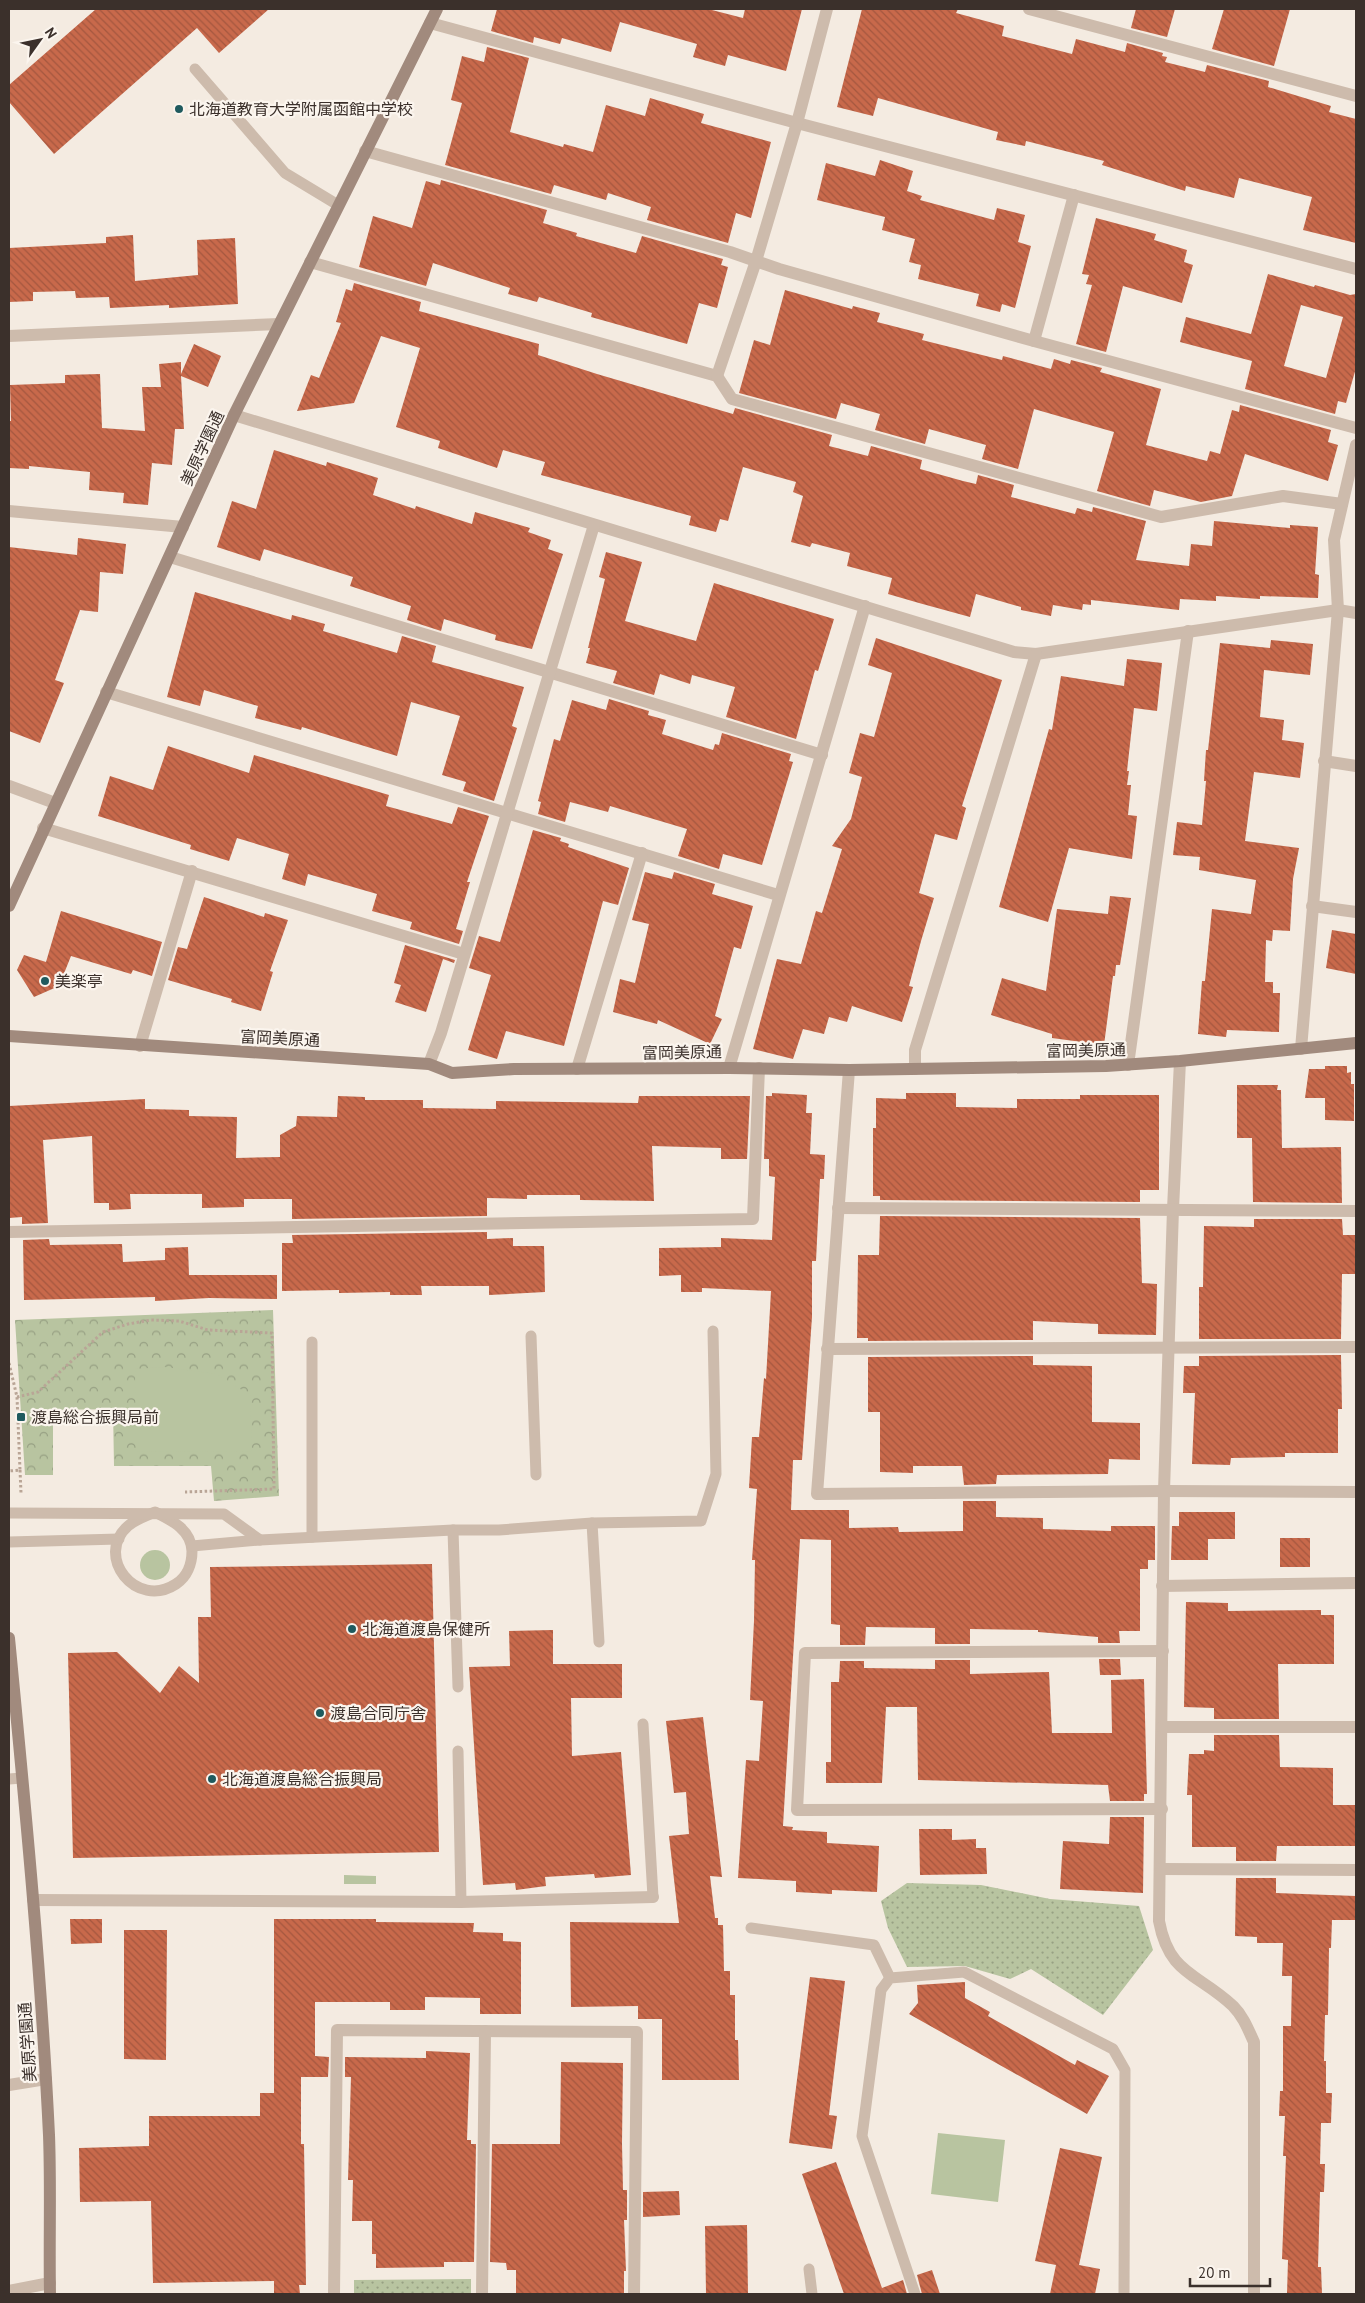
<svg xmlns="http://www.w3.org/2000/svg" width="1365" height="2303" font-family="'PT Sans','Noto Sans JP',sans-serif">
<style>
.grass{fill:url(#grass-dots)}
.forest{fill:url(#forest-crowns)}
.garden{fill:#b8c4a0}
.building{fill:url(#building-back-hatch);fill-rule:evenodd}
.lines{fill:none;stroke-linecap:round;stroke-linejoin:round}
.path{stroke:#b9a596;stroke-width:3;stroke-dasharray:2.5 2.5;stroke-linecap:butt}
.lane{stroke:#cdbbac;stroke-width:11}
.street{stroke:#cdbbac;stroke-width:12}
.secondary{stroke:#a18a7d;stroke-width:12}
.poi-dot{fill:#1f5a5e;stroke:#fbf5ee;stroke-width:2}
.labels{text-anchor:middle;stroke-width:4.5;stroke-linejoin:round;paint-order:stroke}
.poi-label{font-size:16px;fill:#3b302b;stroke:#fbf5ee;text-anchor:start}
.street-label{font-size:16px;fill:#3b302b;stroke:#fbf5ee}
</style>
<defs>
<pattern id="grass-dots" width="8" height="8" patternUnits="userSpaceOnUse" patternTransform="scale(1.25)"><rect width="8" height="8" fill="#b8c4a0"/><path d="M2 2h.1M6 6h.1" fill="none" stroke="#97a083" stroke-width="1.8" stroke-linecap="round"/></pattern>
<pattern id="forest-crowns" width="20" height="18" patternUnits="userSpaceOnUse" patternTransform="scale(1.25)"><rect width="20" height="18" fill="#b8c4a0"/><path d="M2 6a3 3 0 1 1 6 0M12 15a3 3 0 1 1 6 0" fill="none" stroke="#97a083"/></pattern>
<pattern id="building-back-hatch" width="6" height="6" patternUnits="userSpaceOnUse" patternTransform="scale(1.25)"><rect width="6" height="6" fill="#c8694b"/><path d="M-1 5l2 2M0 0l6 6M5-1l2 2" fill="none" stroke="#a4573f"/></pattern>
</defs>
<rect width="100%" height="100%" fill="#f4ebe1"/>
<g class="grass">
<polygon points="907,1883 981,1885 1050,1899 1139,1906 1153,1950 1103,2015 1031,1969 1010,1979 965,1966 907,1967 888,1928 881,1901"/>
<polygon points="471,2279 471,2294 354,2294 354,2280"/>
</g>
<polygon class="forest" points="273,1310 279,1496 214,1501 211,1466 114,1466 113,1409 53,1410 53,1475 25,1475 15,1320"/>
<g class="garden">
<polygon points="165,1367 216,1374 250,1395 252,1451 136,1452 135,1369"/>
<circle cx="155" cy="1565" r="15"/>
<polygon points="344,1875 376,1876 376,1884 344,1884"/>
<polygon points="938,2133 1005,2140 998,2202 931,2194"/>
</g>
<g class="building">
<polygon points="96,9 269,9 219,53 197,28 54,154 9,102 9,85"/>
<polygon points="497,9 708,9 743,18 745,9 802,9 786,71 728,55 725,66 693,57 697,44 620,22 611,52 562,38 560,44 534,37 533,43 491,31"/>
<polygon points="862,9 958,9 956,13 1004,26 1002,36 1072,54 1076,39 1125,52 1127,43 1163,53 1162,56 1167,57 1165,62 1205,72 1207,65 1269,81 1268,87 1331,106 1329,112 1356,119 1356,243 1303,230 1312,197 1239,178 1234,198 1186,186 1185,191 1102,165 1104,161 1034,143 1026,141 1025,146 996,140 998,132 878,98 873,116 837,107"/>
<polygon points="1136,9 1175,9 1167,37 1131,28"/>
<polygon points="1224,9 1290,9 1274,66 1212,49"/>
<polygon points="487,47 529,58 510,132 563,147 564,144 593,152 606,105 645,116 650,98 704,114 701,123 771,142 751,218 736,213 728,243 647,220 651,207 608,193 606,200 554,185 551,194 445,165 462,103 451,100 462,56 484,62"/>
<polygon points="880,160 913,171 907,191 922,196 920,200 994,220 997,208 1025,215 1018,242 1031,246 1015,308 1002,304 1000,312 976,306 979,294 918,279 921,265 909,262 915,239 882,230 885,217 817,200 826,163 875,176"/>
<polygon points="441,180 547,210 543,223 577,233 576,236 636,253 642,236 723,259 721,265 728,267 717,308 699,303 687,344 591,317 592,313 539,297 537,302 508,294 510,288 433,263 426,286 359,267 373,216 412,228 426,181 440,185"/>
<polygon points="1096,218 1156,234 1154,240 1187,250 1184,262 1193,265 1182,303 1123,286 1106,352 1076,344 1092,285 1086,284 1089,275 1082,274"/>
<polygon points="133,235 135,281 198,275 197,240 235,238 238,304 169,308 169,305 110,308 109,297 76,298 75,291 33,292 33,301 9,302 9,248 106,243 106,237"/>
<path d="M1268,274L1314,287L1315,285L1350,295L1356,294V368L1346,403L1338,401L1335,414L1245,389L1252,361L1180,342L1186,317L1251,334ZM1301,305L1343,317L1326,378L1284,366Z"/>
<polygon points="354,283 421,302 419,311 539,344 538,355 597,374 733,414 735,408 832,435 829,446 868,456 871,446 922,460 920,469 963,481 976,484 978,475 1014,485 1011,497 1075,514 1077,508 1092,512 1093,507 1146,521 1136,560 1189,566 1191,544 1212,546 1214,521 1290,528 1290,525 1318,527 1315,574 1319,575 1318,598 1260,596 1260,599 1216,596 1216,601 1180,599 1179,610 1091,600 1091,605 1083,604 1082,610 1053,605 1051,616 1021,610 1021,607 976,594 970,617 919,603 888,594 892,578 847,566 850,553 812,543 810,547 791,542 803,496 793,492 796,482 743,467 728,521 720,519 716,532 689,525 691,516 541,475 545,462 503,450 497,468 438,448 440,441 396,427 420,348 381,336 354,403 297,411 311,375 319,378 341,323 336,322 346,289 352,291"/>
<polygon points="785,290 852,309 853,306 880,313 877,322 924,334 922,340 1002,360 1003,356 1051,369 1054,359 1070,364 1071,360 1102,368 1100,372 1161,389 1146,445 1207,461 1210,451 1220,454 1232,410 1239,412 1240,405 1331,430 1328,442 1338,445 1328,481 1245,454 1232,496 1201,502 1154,490 1150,506 1097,491 1114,432 1034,409 1018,469 982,459 986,445 929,429 925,444 875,430 880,414 841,403 836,419 739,393 754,340 770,345"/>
<polygon points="194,344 221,356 208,387 181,376 184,429 175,429 172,465 152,463 148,505 123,503 124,493 89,490 90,472 29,466 29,469 9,468 9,421 11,421 10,385 65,383 65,375 100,374 102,428 145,431 142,387 161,387 159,364 181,362 181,374"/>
<polygon points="274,450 326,466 327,462 378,478 373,495 415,509 416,506 472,524 475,512 530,528 528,532 551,540 548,549 563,554 532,649 495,640 496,635 444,619 441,631 407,620 411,606 350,586 353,577 264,549 260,561 217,547 232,501 256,509"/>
<polygon points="78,538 126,544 123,574 100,572 98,612 80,610 55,680 64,683 40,743 9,731 9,547 77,555"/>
<polygon points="606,552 642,562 625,621 696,641 714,583 834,619 818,671 815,670 796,739 726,717 735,687 692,675 690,684 660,674 654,695 613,683 617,671 586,663 590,648 588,648 605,579 599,577"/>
<polygon points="195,592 291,620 292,615 325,624 323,631 397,653 402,636 436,646 432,662 524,687 512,726 517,728 494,801 463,791 466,782 442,775 460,716 411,702 397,756 302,727 301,730 255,718 258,706 204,690 200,706 167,697"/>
<polygon points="876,638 1002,680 962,806 966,808 957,840 935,834 919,893 934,898 921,941 909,986 913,987 902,1022 852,1006 847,1022 829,1017 824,1034 803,1029 793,1059 753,1049 777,959 801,964 816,911 822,913 842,849 832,846 851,819 862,777 849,773 860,733 874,737 892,673 868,665"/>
<polygon points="1271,640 1313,644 1310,675 1264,670 1260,717 1284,720 1282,740 1304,743 1300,778 1254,772 1245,841 1299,848 1293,879 1290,931 1273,930 1272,941 1266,940 1265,982 1273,982 1273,993 1280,993 1279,1032 1227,1030 1226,1037 1198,1034 1202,981 1205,981 1212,909 1251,914 1256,880 1199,870 1200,857 1173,855 1177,822 1202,825 1206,781 1204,781 1206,750 1208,750 1220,643 1270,648"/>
<polygon points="1127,659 1162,663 1157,711 1134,708 1127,771 1129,771 1127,785 1131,785 1128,815 1137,816 1132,859 1069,848 1048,922 999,907 1049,729 1052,730 1061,676 1124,686"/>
<polygon points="609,699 649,711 648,715 666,720 662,734 713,750 715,744 719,745 722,733 791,754 789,761 793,762 762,865 723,854 719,869 678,856 687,829 610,806 608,812 570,802 565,822 538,814 541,802 538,801 554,739 560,741 572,700 606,710"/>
<polygon points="168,746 249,773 254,755 389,795 386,806 452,824 458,807 489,816 467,882 470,882 456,929 463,931 459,944 410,929 412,922 372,911 377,894 308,874 305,886 282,879 289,854 237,838 229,861 190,849 191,845 98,816 110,776 153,790"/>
<polygon points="533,830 561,838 560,841 569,844 568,847 629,868 618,905 603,901 564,1046 506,1031 497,1059 468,1050 491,975 469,968 479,936 500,942"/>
<polygon points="645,872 672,879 674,872 715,884 712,894 753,906 741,949 734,947 715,1016 722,1019 710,1044 658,1020 657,1024 613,1012 620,979 635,983 649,924 632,920"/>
<polygon points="1110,896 1131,898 1120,965 1116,965 1115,976 1113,976 1104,1045 1052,1038 1052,1034 991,1015 1002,978 1046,991 1057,909 1108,914"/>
<polygon points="204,897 264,917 265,913 288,920 270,971 273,972 261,1011 231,1002 232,999 168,980 178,947 187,949"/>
<polygon points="61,911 162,942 152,976 133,970 131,974 71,956 59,986 34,997 17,970 24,955 46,962"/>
<polygon points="1332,930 1356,934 1356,974 1326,968"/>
<polygon points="405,945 455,960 454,963 443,959 426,1012 395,1002 401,985 394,983"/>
<polygon points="1325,1066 1347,1066 1347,1073 1351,1072 1351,1084 1354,1084 1354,1121 1325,1120 1325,1098 1305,1098 1309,1069 1325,1069"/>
<polygon points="1237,1085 1278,1085 1277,1090 1281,1090 1282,1148 1341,1147 1342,1203 1253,1202 1252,1138 1237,1138"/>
<polygon points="772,1093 807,1095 806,1113 812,1113 810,1154 825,1155 824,1179 820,1179 816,1261 812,1261 812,1317 802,1460 793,1460 791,1510 849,1510 849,1528 898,1527 899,1532 963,1531 963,1501 996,1501 996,1517 1043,1518 1043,1529 1111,1531 1111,1526 1155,1526 1155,1560 1148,1560 1148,1569 1140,1569 1140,1631 1119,1631 1120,1643 1098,1643 1098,1637 1038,1632 1038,1630 970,1629 970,1644 935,1644 935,1628 866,1627 865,1645 840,1645 840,1625 831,1624 831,1540 800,1539 783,1826 793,1827 792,1830 827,1832 827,1843 879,1846 877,1892 832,1890 832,1894 796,1892 796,1881 738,1878 746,1760 759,1761 763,1701 750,1700 754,1621 755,1560 752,1560 757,1489 749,1488 752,1437 759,1437 764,1378 766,1379 771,1291 702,1288 702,1292 681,1292 681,1275 659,1276 659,1248 721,1247 721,1238 772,1240 775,1177 769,1176 769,1159 764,1159 766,1096 772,1096"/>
<polygon points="906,1093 956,1093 956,1107 1017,1108 1017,1099 1080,1099 1080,1095 1159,1095 1159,1190 1140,1190 1140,1202 880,1200 880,1196 873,1196 873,1128 876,1128 876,1098 906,1099"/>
<polygon points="338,1096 365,1097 365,1100 423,1100 423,1108 496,1109 496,1101 638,1103 639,1096 750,1096 747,1159 721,1159 721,1148 652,1146 654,1201 580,1200 580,1195 527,1195 527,1199 487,1198 487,1216 292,1219 292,1199 244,1199 244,1207 202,1208 202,1194 130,1194 131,1209 109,1210 109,1203 94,1203 92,1136 43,1140 48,1223 22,1224 22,1217 9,1218 9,1106 145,1099 145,1109 189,1110 189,1116 237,1117 236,1158 280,1157 280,1135 296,1126 297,1116 337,1117"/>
<polygon points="880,1216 1140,1218 1142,1283 1157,1284 1156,1335 1098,1334 1098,1324 1033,1321 1033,1340 868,1341 868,1338 857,1338 858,1255 879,1255"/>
<polygon points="1254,1219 1342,1219 1343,1235 1356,1235 1356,1274 1342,1274 1341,1339 1199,1339 1199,1287 1203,1287 1204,1226 1254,1227"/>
<polygon points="487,1232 487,1239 513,1238 513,1246 544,1246 545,1292 489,1295 489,1286 421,1286 422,1295 390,1295 390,1292 339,1293 339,1290 282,1291 282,1243 293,1243 292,1235"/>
<polygon points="49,1239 50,1245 122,1244 123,1262 165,1260 165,1248 188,1247 189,1275 277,1275 277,1299 209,1298 155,1301 155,1297 24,1300 23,1240"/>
<polygon points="1341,1355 1342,1409 1338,1409 1338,1453 1285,1453 1285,1457 1231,1458 1230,1465 1192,1464 1195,1393 1183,1393 1184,1366 1199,1366 1199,1356"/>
<polygon points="1033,1356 1033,1365 1092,1366 1092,1422 1140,1423 1140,1460 1109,1459 1108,1474 997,1475 996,1484 964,1485 962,1466 913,1466 913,1473 880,1472 880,1412 868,1412 868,1357"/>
<polygon points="1179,1512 1235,1512 1235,1539 1208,1539 1208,1560 1171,1560 1172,1526 1179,1526"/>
<rect x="1280" y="1538" width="30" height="29"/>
<polygon points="432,1564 439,1852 73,1858 68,1653 117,1652 160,1693 179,1666 199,1683 198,1617 211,1617 210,1567"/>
<polygon points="1186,1602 1228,1603 1228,1611 1321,1610 1321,1615 1334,1615 1334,1664 1278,1664 1279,1719 1214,1719 1214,1708 1184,1707"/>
<polygon points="553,1630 553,1664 622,1664 622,1698 571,1698 572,1756 621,1752 631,1875 595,1878 594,1874 545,1877 546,1886 516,1890 515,1883 483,1885 469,1667 510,1666 509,1631"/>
<polygon points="1099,1659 1120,1659 1121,1675 1100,1675"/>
<polygon points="935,1660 970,1660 970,1674 1049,1672 1052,1733 1112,1733 1111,1680 1144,1679 1147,1794 1144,1794 1144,1801 1110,1801 1108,1785 918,1780 917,1707 886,1707 882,1783 826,1783 826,1762 831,1762 831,1682 839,1682 840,1661 864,1661 864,1668 935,1669"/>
<polygon points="703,1717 722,1877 710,1876 715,1918 718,1918 718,1925 723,1925 724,1971 730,1971 730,1995 735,1995 735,2040 738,2040 739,2080 662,2080 662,2019 638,2019 638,2006 571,2007 570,1922 679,1923 669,1836 689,1834 686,1792 674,1793 666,1721"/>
<polygon points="1214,1735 1279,1735 1280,1767 1333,1768 1333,1805 1356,1805 1356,1846 1277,1846 1276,1861 1236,1861 1236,1847 1192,1847 1192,1795 1187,1795 1189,1754 1204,1754 1204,1750 1214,1751"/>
<polygon points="1110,1817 1144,1817 1143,1893 1060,1889 1063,1841 1109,1844"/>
<polygon points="919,1829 952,1829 952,1840 976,1839 976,1848 986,1848 987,1874 920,1875"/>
<polygon points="1236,1878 1276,1878 1276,1893 1356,1896 1356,1920 1332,1920 1331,1948 1329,1948 1328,2015 1325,2015 1324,2061 1326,2061 1326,2093 1332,2093 1331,2123 1321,2123 1320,2164 1325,2164 1324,2192 1320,2192 1318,2267 1321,2267 1322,2294 1287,2294 1288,2260 1282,2259 1286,2156 1283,2156 1285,2116 1279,2116 1280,2091 1283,2091 1283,2026 1291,2026 1292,1976 1282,1976 1283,1943 1257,1943 1257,1937 1235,1936"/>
<polygon points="70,1919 102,1919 102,1943 71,1944"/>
<polygon points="274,1919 376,1919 376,1922 474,1923 473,1932 503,1933 503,1941 521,1942 521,2014 480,2014 480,1998 425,1997 425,2010 390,2010 390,2002 315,2002 315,2056 329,2057 328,2077 301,2077 301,2144 304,2144 306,2285 299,2285 300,2294 274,2294 274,2281 153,2283 151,2201 80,2202 79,2148 149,2146 149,2116 260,2116 260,2093 274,2093"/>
<polygon points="124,1930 167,1930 166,2060 124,2059"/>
<polygon points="810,1977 845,1981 829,2115 837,2116 832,2149 789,2143"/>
<polygon points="965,1982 965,1998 990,2012 988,2016 1075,2065 1077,2060 1109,2076 1087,2114 909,2014 918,2003 917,1985"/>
<polygon points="426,2051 470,2053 467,2140 471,2140 471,2144 476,2144 474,2262 444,2262 444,2267 376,2268 376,2254 372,2254 372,2221 352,2221 353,2180 348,2180 351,2077 345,2077 345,2057 426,2058"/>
<polygon points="561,2062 623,2063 622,2143 623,2190 627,2190 627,2220 624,2220 626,2271 624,2271 624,2294 516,2294 516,2270 507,2270 506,2263 490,2262 492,2144 560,2144"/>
<polygon points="1060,2148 1102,2157 1079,2265 1100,2269 1095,2294 1050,2294 1056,2265 1035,2261"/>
<polygon points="836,2162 882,2288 903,2280 907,2294 844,2294 802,2174"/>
<polygon points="679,2191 680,2215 643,2217 643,2192"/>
<polygon points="747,2225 748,2294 706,2294 705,2226"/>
<polygon points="932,2270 940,2294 922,2294 917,2275"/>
</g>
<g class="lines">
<g class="path">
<polyline points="9,1363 17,1397 20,1470 9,1471"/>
<polyline points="17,1397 38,1392 103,1332 128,1324 151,1320 179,1321 208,1330 272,1333 274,1489 185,1492"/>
<polyline points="20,1470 21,1493"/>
</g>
<g class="lane">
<polyline points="195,69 285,173 338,205"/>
<polyline points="531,1336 536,1475"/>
<polyline points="312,1342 312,1537"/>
<path d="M155,1512C173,1521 191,1530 192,1551C192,1564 187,1577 176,1584C136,1610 94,1556 128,1526C136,1519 146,1516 155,1512Z"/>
<polyline points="9,1513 224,1514 260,1540"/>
<polyline points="592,1523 599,1642"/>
<polyline points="453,1530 458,1687"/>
<polyline points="9,1542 119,1539"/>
<polyline points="192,1546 260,1540 453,1530 499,1530 592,1523 701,1521 716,1474 713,1331"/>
<polyline points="643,1724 653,1897"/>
<polyline points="458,1751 461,1902"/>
<polyline points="9,1779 22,1778"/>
<polyline points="751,1928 874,1945 890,1978"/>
<polyline points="809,2269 812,2294"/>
<polyline points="915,2294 862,2136 881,1990 890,1978 964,1972 1113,2049 1125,2070 1124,2294"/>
</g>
<g class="street">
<polyline points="1029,9 1356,96"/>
<polyline points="430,23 797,123 1356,269"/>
<polyline points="365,151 730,252 779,269 1034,341 1356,428"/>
<polyline points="310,262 717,376 732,399 1161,517 1283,496 1342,504"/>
<polyline points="9,336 279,324"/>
<polyline points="1034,341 1074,195"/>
<polyline points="717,376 756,261 797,123 827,9"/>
<polyline points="234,415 1014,652 1036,654 1338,610 1356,613"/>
<polyline points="9,511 183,527"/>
<polyline points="170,557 822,755"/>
<polyline points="106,692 778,895"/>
<polyline points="1324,761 1356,766"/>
<polyline points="9,786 55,803"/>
<polyline points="43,828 464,954"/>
<polyline points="1312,906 1356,912"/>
<polyline points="140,1046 192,871"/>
<polyline points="1301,1049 1338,610 1334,540 1356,445"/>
<path d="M1180,1061L1173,1209L1164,1491L1159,1921C1169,1975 1198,1973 1233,2006C1243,2016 1248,2029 1254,2042V2294"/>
<polyline points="429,1064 441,1033 594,525"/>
<polyline points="1128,1065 1188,631"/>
<polyline points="729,1068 865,606"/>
<polyline points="577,1069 642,853"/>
<polyline points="915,1069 915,1050 1036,654"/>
<polyline points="849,1070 817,1494 1164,1491 1356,1492"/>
<polyline points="838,1208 1356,1211"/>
<polyline points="9,1232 753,1219 759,1068"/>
<polyline points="827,1349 1356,1347"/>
<polyline points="1162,1586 1356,1583"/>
<polyline points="1162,1727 1356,1727"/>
<polyline points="1162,1809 797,1810 805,1653 1163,1651"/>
<polyline points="1161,1869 1356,1870"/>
<polyline points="33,1900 461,1902 653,1897"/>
<polyline points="9,2085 46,2079"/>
<polyline points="9,2291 50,2283"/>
<polyline points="334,2294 337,2030 637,2032 634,2294"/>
<polyline points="482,2294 485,2031"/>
</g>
<g class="secondary">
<polyline points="9,906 234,415 437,9"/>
<polyline points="9,1036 429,1064 452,1073 514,1069 729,1068 849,1070 1106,1066 1180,1061 1356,1043"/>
<path d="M9,1638C25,1804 41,1969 49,2135C51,2188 49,2241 50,2294"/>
</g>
</g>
<g class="poi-dot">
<circle cx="179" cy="109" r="5"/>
<circle cx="45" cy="981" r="5"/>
<rect x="16" y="1412" width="10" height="10" rx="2.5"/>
<circle cx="352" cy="1629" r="5"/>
<circle cx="320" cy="1713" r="5"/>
<circle cx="212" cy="1779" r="5"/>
</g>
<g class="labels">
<g class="poi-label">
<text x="189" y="115">北海道教育大学附属函館中学校</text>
<text x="55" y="987">美楽亭</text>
<text x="31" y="1423">渡島総合振興局前</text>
<text x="362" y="1635">北海道渡島保健所</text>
<text x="330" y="1719">渡島合同庁舎</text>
<text x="222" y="1785">北海道渡島総合振興局</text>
</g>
<g class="street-label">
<text transform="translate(202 448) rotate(-65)" y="6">美原学園通</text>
<text transform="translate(280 1038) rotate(3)" y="6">富岡美原通</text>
<text transform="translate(1086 1050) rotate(-1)" y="6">富岡美原通</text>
<text transform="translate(682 1052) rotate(-1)" y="6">富岡美原通</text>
<text transform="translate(27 2042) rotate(-94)" y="6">美原学園通</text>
</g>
</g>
<rect width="1365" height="2303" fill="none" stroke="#3b302b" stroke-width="20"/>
<g transform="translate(40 40) rotate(57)" stroke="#fbf5ee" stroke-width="4" paint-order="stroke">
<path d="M0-4L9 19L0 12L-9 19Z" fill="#3b302b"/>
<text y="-8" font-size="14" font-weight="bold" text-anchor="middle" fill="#3b302b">N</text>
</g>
<path d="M1190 2278v8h80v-8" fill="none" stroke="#3b302b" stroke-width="2.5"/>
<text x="1198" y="2278" font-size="15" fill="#3b302b" stroke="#fbf5ee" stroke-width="4" paint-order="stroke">20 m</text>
</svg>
